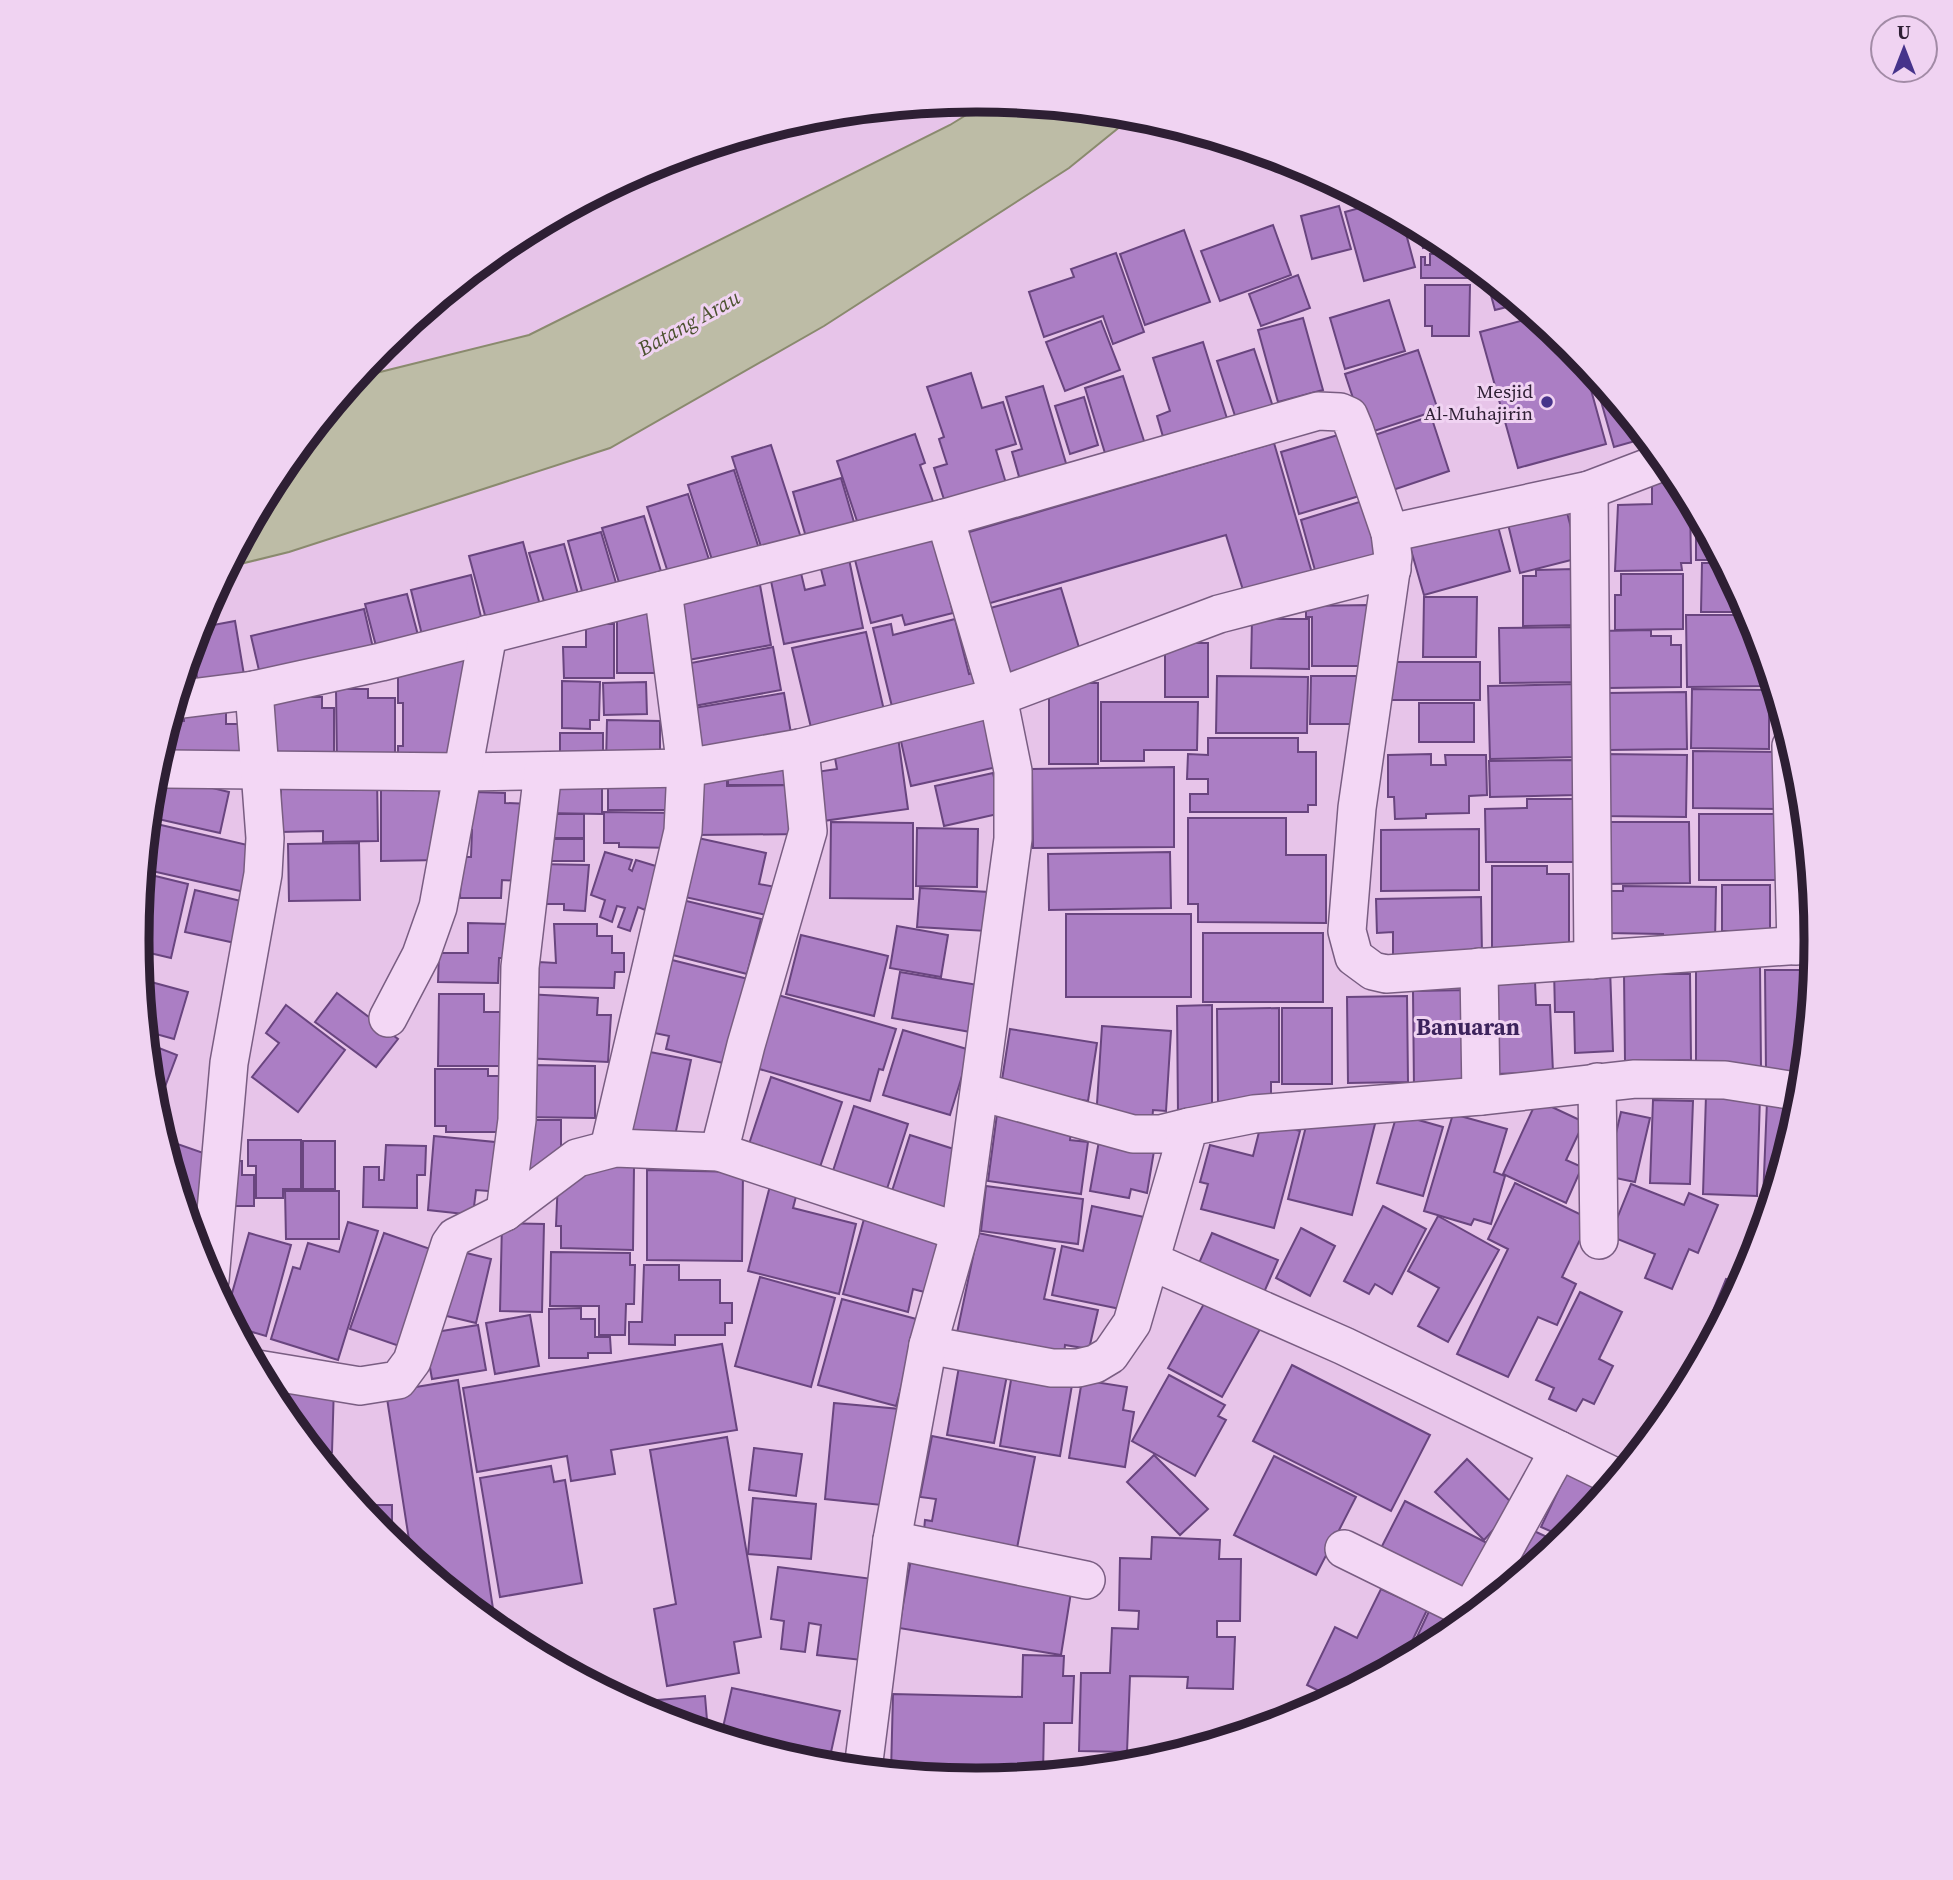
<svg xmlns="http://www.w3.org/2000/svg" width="1953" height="1880" font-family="'Source Serif 4',serif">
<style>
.water{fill:#bdbca6;stroke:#8a8a6e;stroke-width:2}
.building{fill:#ab7ec4;stroke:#69457f;stroke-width:2}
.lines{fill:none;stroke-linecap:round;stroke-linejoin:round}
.minor-casing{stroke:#795d82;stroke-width:40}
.minor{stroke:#f3d7f5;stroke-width:37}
.poi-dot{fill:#46338b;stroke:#f0d3f2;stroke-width:2.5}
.labels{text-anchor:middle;stroke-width:6;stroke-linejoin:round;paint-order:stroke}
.poi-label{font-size:19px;fill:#2e1f34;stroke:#f0d3f2;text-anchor:end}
.water-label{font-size:21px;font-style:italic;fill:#4c5230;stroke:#f0d3f2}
.quarter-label{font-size:23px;font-weight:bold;fill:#3c235c;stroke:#f0d3f2}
.rim{fill:none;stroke:#2e1f34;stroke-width:9}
</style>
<rect width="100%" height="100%" fill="#e7c4e9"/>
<polygon class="water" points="989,101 1139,116 1132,117 1069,168 824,326 610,448 289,552 228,567 278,473 356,378 529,335 950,125"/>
<g class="building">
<polygon points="1374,204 1402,219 1415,267 1364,281 1345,212"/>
<polygon points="1339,206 1351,249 1312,259 1301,216"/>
<polygon points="1273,225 1291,275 1220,301 1201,251"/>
<polygon points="1418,228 1444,242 1423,248"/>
<polygon points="1184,230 1210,302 1145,325 1120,254"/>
<polygon points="1441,244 1446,244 1479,270 1479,278 1421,278 1421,257 1425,257 1425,265 1430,265 1430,254 1441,254"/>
<polygon points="1116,253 1144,332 1113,344 1103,316 1044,337 1029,292 1074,277 1071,269"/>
<polygon points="1298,275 1310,308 1261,326 1249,294"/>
<polygon points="1489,279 1519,304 1495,310 1489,288 1484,289 1482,281"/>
<polygon points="1425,285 1470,285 1469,336 1432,336 1432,326 1425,326"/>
<polygon points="1389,300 1405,351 1345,369 1330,318"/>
<polygon points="1535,317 1571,346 1583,361 1606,444 1518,468 1480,332"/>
<polygon points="1303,318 1323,390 1278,402 1258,330"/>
<polygon points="1101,321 1120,370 1065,391 1046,342"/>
<polygon points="1203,342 1230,428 1166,447 1157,416 1170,411 1153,358"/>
<polygon points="1254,349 1276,416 1239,428 1217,361"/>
<polygon points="1418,350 1438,410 1365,434 1345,374"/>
<polygon points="971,373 982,408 1003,402 1016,444 996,450 1008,490 947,509 934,468 947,464 939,439 944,437 927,387"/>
<polygon points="1593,373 1646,438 1614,447"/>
<polygon points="1123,376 1147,450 1108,463 1085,388"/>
<polygon points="1043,386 1071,480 1024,494 1012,452 1022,449 1006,397"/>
<polygon points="1084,397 1098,445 1070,454 1055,406"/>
<polygon points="1431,416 1449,471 1384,493 1366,438"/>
<polygon points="1348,432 1366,494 1299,514 1281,452"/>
<polygon points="915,434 925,463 920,465 935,507 861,533 837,461"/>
<polygon points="1274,443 1315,583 1247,603 1226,535 987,604 966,533"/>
<polygon points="771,445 803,544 764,556 732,457"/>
<polygon points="734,470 761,555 715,569 688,485"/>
<polygon points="1676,475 1690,501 1691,563 1681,563 1682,570 1615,571 1618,505 1652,504 1652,476"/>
<polygon points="841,478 856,529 808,544 793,492"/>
<polygon points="688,494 712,569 671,582 647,507"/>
<polygon points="1369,499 1387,559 1318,581 1301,520"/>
<polygon points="1565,505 1579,558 1520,573 1507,520"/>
<polygon points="1696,513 1722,560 1696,560"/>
<polygon points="644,516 664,581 622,592 602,528"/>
<polygon points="1496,519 1510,571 1424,595 1409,543"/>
<polygon points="601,532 619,593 585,602 568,541"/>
<polygon points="934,535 953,613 905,625 902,615 871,623 854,556"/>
<polygon points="523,542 540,605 486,619 469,556"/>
<polygon points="564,544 580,601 547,611 529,553"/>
<polygon points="849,559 863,628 784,644 771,581 801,573 805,590 825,585 820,565"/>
<polygon points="1702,563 1723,563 1749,612 1701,612"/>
<polygon points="1574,569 1580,625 1523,626 1523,576 1536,576 1536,570"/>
<polygon points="1621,574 1683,574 1683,629 1615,630 1615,595 1621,595"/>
<polygon points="471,575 482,621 422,635 411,590"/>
<polygon points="760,585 771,645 688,660 677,600"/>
<polygon points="1061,588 1081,654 1006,676 987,609"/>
<polygon points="407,594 418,635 376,646 365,604"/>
<polygon points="1424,597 1477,597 1476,657 1423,657"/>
<polygon points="1369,605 1369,666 1312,666 1312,617 1306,617 1306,606"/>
<polygon points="364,609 374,652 261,679 251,636"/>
<rect x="617" y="609" width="42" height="64"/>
<polygon points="1686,615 1751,615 1773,686 1687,687"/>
<polygon points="955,619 969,674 977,672 983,697 895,719 873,628 891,624 893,635"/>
<polygon points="1252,619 1309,619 1309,669 1251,668"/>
<polygon points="235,621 244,675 198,683 192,646 197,628"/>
<polygon points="586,624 614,624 614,678 564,678 563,647 586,647"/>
<polygon points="1579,627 1579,682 1500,683 1499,628"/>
<polygon points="1651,630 1651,636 1671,636 1671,645 1681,645 1681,687 1608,688 1600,631"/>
<polygon points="866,632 886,719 813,736 792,648"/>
<rect x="1165" y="643" width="43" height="54"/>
<polygon points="773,647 781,690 694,706 686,664"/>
<polygon points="189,654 193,678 182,680"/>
<polygon points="471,657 462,765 398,764 398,746 403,746 403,703 398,703 398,669"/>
<rect x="1390" y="662" width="90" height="38"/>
<polygon points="1217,676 1308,677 1307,733 1216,733"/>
<polygon points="1311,676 1358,676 1358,724 1310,724"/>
<polygon points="562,681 600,682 599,720 590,720 590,729 562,728"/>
<polygon points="646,682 647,714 604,715 603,683"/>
<rect x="1049" y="683" width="49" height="81"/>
<polygon points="1579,684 1580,757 1490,759 1488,686"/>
<polygon points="336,689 368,689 368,698 395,698 395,768 337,768"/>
<polygon points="1692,689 1769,690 1769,749 1691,748"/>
<polygon points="1686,692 1687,749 1608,750 1607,693"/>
<polygon points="784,693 793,745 693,762 688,709"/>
<polygon points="261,697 322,697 322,708 334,708 334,768 261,768"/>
<polygon points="1101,702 1198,702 1197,750 1144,750 1144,761 1101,761"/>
<rect x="1419" y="703" width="55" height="39"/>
<polygon points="184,705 226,705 226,724 249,724 249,765 159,753 168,726 174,726 174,721 184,721"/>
<polygon points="993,707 1006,765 911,786 898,728"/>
<polygon points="607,720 660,721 660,765 606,765"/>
<rect x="560" y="733" width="43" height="34"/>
<polygon points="898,737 908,809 823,821 816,772 837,769 833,747"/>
<polygon points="1208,738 1298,738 1298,752 1316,752 1316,805 1308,805 1308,812 1190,812 1190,794 1208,794 1208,779 1187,779 1188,754 1208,755"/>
<polygon points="1693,751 1784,752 1783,809 1693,808"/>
<polygon points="1431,754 1431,765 1446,765 1445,755 1486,755 1487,795 1469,796 1469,813 1426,814 1426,818 1395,819 1394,797 1388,797 1388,755"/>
<polygon points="1602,754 1687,755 1686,817 1601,816"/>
<rect x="728" y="760" width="58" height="25"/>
<polygon points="1576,760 1576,795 1490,797 1489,761"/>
<polygon points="1174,767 1174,847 1033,848 1032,769"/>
<polygon points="698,769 727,769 727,786 802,785 805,834 695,835"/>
<polygon points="993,773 1002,813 944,826 935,786"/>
<polygon points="545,774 602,774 602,814 545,813"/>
<polygon points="608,774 679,780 679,810 608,810"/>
<polygon points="377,776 378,841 323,842 323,831 281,832 281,779"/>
<polygon points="167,777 229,792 220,833 158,819"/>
<polygon points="439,779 440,860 381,861 381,780"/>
<polygon points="474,792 505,793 505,803 532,804 519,881 502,880 501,898 460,898 461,857 471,857 472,830 466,830"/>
<polygon points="1527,799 1584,799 1589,862 1486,862 1485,809 1527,808"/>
<polygon points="604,812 676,813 676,848 619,847 619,843 604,843"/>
<polygon points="541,814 584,814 584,838 540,838"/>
<rect x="1699" y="814" width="85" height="66"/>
<polygon points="1188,818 1286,818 1286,855 1326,855 1326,923 1198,922 1198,904 1188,904"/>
<polygon points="148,822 260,848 249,893 143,869"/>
<polygon points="831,822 913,823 913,899 830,898"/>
<polygon points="1600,822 1689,822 1690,883 1601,884"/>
<polygon points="917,828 978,829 977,887 916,886"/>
<polygon points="1479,829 1479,890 1381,891 1381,830"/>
<polygon points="689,836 766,853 759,884 781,888 775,917 676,895"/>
<rect x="536" y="839" width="48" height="22"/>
<polygon points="359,843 360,900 289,901 288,844"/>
<polygon points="605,852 632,860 629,869 632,871 636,860 659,867 645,910 638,907 630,931 618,927 625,908 617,906 612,922 600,917 605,900 591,895"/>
<polygon points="1170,852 1171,908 1049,910 1048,854"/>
<polygon points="536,864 589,865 585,911 564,910 564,904 535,904"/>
<polygon points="1492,866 1547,866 1547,874 1569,874 1569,955 1492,955"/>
<polygon points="143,873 188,884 171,958 137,950"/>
<rect x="1722" y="885" width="48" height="46"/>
<polygon points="1623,886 1716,887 1715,943 1663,942 1663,934 1608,933 1608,891 1623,891"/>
<polygon points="920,888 989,892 987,931 917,927"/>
<polygon points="195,890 245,902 235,943 185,932"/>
<polygon points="1481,897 1482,955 1393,956 1393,932 1377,933 1376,899"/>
<polygon points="674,898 761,919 747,974 661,952"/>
<rect x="1066" y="914" width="125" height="83"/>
<polygon points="468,923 515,924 515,958 499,958 498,983 438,982 439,953 468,953"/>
<polygon points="554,924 597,924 597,936 612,936 612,953 624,953 624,972 615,972 614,988 538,987 539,962 556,963"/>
<polygon points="897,926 948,935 941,977 890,968"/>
<rect x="1203" y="933" width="120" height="69"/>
<polygon points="801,935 888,956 874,1016 786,994"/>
<polygon points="664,958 752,980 731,1065 666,1049 669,1036 645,1031"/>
<polygon points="1696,967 1760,967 1761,1069 1696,1069"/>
<polygon points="1610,968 1613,1051 1575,1053 1574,1012 1555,1012 1554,970"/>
<polygon points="1765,970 1814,970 1804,1072 1766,1072"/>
<polygon points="900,972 984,986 976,1033 892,1018"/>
<polygon points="1624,974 1690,974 1691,1060 1625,1061"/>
<polygon points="140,979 188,992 174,1039 145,1031"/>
<polygon points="1535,981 1536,1005 1550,1005 1553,1072 1495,1074 1491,983"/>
<polygon points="1469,990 1471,1088 1414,1089 1413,991"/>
<polygon points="337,993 398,1039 376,1067 315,1022"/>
<polygon points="771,993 896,1029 883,1070 879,1069 870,1101 749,1066"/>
<polygon points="439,994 484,994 484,1012 505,1012 504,1066 438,1066"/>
<polygon points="526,994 598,998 597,1015 611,1015 608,1062 522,1058"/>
<polygon points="1407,996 1408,1082 1348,1083 1347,997"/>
<polygon points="286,1005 345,1050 298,1112 252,1077 279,1043 266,1033"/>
<polygon points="1212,1005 1212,1113 1178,1113 1177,1006"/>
<polygon points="1279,1008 1279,1082 1271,1082 1271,1105 1218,1105 1217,1009"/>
<rect x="1282" y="1008" width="50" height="76"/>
<polygon points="1102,1026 1171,1031 1166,1111 1153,1110 1152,1123 1096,1119"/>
<polygon points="1010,1029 1097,1043 1088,1101 1001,1086"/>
<polygon points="903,1030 970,1050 950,1115 883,1095"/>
<polygon points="146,1043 177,1055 155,1113 152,1104"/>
<polygon points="645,1051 691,1060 673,1145 627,1135"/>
<polygon points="529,1065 595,1066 595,1118 520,1117"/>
<polygon points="435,1069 488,1069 488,1076 515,1076 512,1132 446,1132 446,1126 435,1126"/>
<polygon points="771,1077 842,1102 820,1167 749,1144"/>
<polygon points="1706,1095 1760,1096 1757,1196 1703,1194"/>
<polygon points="1537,1100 1584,1122 1566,1160 1582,1167 1566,1203 1503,1174"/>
<polygon points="1653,1100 1693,1101 1690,1184 1650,1183"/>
<polygon points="1767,1101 1801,1103 1771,1200 1763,1200"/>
<polygon points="854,1106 908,1124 884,1198 830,1180"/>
<polygon points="1621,1112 1650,1118 1635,1182 1606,1176"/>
<polygon points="997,1114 1072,1124 1070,1140 1088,1142 1081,1194 988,1181"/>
<polygon points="1397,1114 1443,1127 1423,1196 1377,1183"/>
<polygon points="1453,1114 1507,1129 1494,1172 1505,1176 1491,1224 1474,1219 1471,1225 1424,1211"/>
<polygon points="1308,1118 1376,1120 1352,1215 1288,1199"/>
<polygon points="520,1120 561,1120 561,1152 518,1192"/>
<polygon points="1262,1120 1300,1131 1274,1228 1201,1209 1208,1184 1200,1182 1210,1145 1253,1156"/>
<polygon points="910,1135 963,1152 943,1211 891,1194"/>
<polygon points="434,1136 505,1143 501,1192 476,1190 473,1215 428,1210"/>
<polygon points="163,1139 215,1157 190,1228"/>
<polygon points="248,1140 301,1140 301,1189 283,1189 283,1198 256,1198 256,1166 248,1166"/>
<rect x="303" y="1141" width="32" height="48"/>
<polygon points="1099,1141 1154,1151 1147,1193 1131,1189 1129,1198 1090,1191"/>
<polygon points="386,1145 426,1146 425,1175 417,1175 417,1208 363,1207 364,1167 379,1167 379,1180 384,1180"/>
<polygon points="222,1161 242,1161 242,1175 254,1175 254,1206 222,1206"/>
<polygon points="576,1165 634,1167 633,1250 561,1248 561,1226 556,1226 558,1179"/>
<polygon points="647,1170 743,1172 742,1261 647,1260"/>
<polygon points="771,1182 798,1189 793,1208 856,1224 839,1294 748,1271"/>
<polygon points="1515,1183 1590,1219 1562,1277 1576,1284 1557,1325 1538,1317 1508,1377 1457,1354 1508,1249 1488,1239"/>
<polygon points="1631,1184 1684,1205 1689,1193 1718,1205 1698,1253 1689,1249 1672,1289 1645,1278 1655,1254 1610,1236"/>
<polygon points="986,1186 1083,1199 1078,1244 981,1231"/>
<polygon points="285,1191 339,1191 339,1239 286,1239"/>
<polygon points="1092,1206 1149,1218 1130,1311 1052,1295 1062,1246 1083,1251"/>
<polygon points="1383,1206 1426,1229 1392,1294 1375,1284 1369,1294 1344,1281"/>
<polygon points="1438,1216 1499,1250 1448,1342 1418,1326 1439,1288 1408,1271"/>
<polygon points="864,1219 942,1240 928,1293 913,1289 908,1312 843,1294"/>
<polygon points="348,1222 378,1231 338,1360 271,1339 293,1267 300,1269 308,1243 339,1252"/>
<polygon points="502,1223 544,1224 542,1312 500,1311"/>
<polygon points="1301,1228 1335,1246 1310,1296 1276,1278"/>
<polygon points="249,1233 291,1245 266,1336 235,1327 227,1311"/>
<polygon points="384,1233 439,1252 405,1348 350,1329"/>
<polygon points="978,1233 1055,1249 1044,1299 1098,1310 1089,1349 1065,1345 1064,1355 957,1333"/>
<polygon points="1212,1233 1278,1260 1262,1297 1196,1270"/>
<polygon points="450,1249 491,1259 476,1323 434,1313"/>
<polygon points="551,1252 630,1253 630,1265 635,1265 634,1304 626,1304 625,1335 599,1335 599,1306 550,1306"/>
<polygon points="644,1265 679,1265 679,1280 720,1280 720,1303 732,1303 732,1323 725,1323 725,1335 675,1335 675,1345 629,1344 629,1322 642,1322"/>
<polygon points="760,1277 835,1298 811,1387 735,1366"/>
<polygon points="1726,1279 1740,1285 1718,1327 1708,1323"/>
<polygon points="1580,1292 1622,1312 1599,1359 1613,1366 1594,1404 1583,1399 1576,1411 1549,1399 1554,1388 1536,1380"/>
<polygon points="1210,1293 1264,1322 1222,1397 1168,1368"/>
<polygon points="842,1299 920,1320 896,1406 818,1385"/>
<polygon points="581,1308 581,1319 595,1319 595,1337 610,1337 611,1353 588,1353 588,1358 549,1358 549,1309"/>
<polygon points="530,1315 539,1366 495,1374 486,1323"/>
<polygon points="478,1325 486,1370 432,1379 424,1334"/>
<polygon points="722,1344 737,1430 611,1450 615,1474 571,1481 567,1456 477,1472 463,1388"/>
<polygon points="960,1361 1008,1370 994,1443 947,1435"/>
<polygon points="1292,1365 1430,1435 1391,1511 1253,1441"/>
<polygon points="1013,1368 1073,1379 1060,1456 1000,1446"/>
<polygon points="1169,1375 1225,1405 1218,1416 1226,1420 1195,1476 1132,1441"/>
<polygon points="1681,1377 1689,1381 1671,1411 1668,1410"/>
<polygon points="458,1380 496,1628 412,1559 386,1392"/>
<polygon points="1082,1380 1127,1387 1123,1410 1134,1412 1125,1467 1069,1458"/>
<polygon points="265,1383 334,1385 332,1452 315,1452 313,1440 305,1440 278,1406"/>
<polygon points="834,1403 900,1409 891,1506 825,1499"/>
<polygon points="932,1436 1035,1457 1017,1548 924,1530 925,1520 932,1521 936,1499 920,1497"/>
<polygon points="727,1437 761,1637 734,1642 739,1673 667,1686 654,1609 676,1604 650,1450"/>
<polygon points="754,1448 802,1454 796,1496 749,1490"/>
<polygon points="1154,1455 1208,1509 1180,1535 1127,1482"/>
<polygon points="1274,1456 1356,1497 1316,1575 1234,1535"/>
<polygon points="1467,1459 1515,1506 1484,1540 1435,1492"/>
<polygon points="551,1466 554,1482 565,1480 582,1583 500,1597 480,1478"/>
<polygon points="1567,1472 1607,1490 1566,1538 1541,1527"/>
<polygon points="753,1498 816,1504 811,1559 748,1554"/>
<polygon points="1405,1501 1489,1544 1464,1592 1381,1548"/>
<polygon points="358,1505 392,1505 392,1542 382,1534"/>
<polygon points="1534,1531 1560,1543 1522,1574 1515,1571"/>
<polygon points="1152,1537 1220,1540 1219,1559 1241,1559 1240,1621 1217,1621 1217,1637 1235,1637 1233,1689 1187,1688 1188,1677 1130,1676 1127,1752 1079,1751 1081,1673 1110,1673 1112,1628 1138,1629 1139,1611 1119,1610 1120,1558 1151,1559"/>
<polygon points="911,1559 1072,1586 1061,1655 899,1628"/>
<polygon points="778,1567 881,1580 871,1661 817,1655 821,1625 809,1623 805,1652 781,1649 784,1621 771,1619"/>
<polygon points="1381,1589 1427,1610 1403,1660 1333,1698 1307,1685 1335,1627 1357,1638"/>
<polygon points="1432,1605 1465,1621 1443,1639 1407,1658"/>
<polygon points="1023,1655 1064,1656 1063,1676 1074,1676 1072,1723 1044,1723 1043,1774 976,1780 891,1772 893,1694 1022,1697"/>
<polygon points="732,1688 840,1711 828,1766 812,1764 721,1736"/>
<polygon points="705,1696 708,1732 655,1716 634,1705 634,1702"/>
</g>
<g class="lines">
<g class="minor-casing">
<g id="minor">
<polyline points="1589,490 1593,960"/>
<polyline points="1390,533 1589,490 1665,461"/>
<polyline points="175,700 254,690 381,662 945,518 1318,411 1340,412 1349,416 1354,428 1390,533 1393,557 1357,808 1347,931 1354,957 1373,971 1386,974 1816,944"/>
<polyline points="1791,746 1796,946"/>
<polyline points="165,769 464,772 686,768 800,748 998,697 1219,614 1392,569"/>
<polyline points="1479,967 1481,1096"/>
<polyline points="388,1018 421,955 438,907 488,634"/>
<polyline points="1597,1082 1599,1240"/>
<polyline points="981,1092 1133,1134 1161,1134 1189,1127"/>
<polyline points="609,1148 683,831 686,768 663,590"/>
<polyline points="719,1152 746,1045 808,831 800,748"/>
<polyline points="505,1212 517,1120 520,967 543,771"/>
<polyline points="1151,1261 1344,1346 1617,1478"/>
<polyline points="210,1280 229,1063 263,874 265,838 254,690"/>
<polyline points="928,1345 1052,1368 1078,1368 1095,1364 1110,1355 1132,1323 1189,1127 1254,1114 1481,1096 1635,1079 1725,1080 1802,1092"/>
<polyline points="257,1369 360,1386 398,1380 412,1361 450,1244 455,1237 505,1212 577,1158 615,1148 719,1152 960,1232"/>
<polyline points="892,1540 1086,1580"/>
<polyline points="1344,1549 1470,1611"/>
<polyline points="1474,1614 1470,1611 1559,1450"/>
<polyline points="863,1769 892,1540 928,1345 960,1232 1013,839 1013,771 998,697 945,518"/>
</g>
</g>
<use href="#minor" class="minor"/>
</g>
<circle class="poi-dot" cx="1547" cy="402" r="7"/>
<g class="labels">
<g class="poi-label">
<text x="1533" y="398">Mesjid<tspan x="1533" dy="22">Al-Muhajirin</tspan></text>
</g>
<g class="water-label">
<text transform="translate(689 323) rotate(-29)" y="7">Batang Arau</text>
</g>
<g class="quarter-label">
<text x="1468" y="1035">Banuaran</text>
</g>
</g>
<path d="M0 0H1953V1880H0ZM976 112H977A827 827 0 0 1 1804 939V941A827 827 0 0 1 977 1768H976A827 827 0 0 1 149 941V939A827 827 0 0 1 976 112Z" fill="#f0d3f2" fill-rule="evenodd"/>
<path class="rim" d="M976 112H977A827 827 0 0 1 1804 939V941A827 827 0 0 1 977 1768H976A827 827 0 0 1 149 941V939A827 827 0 0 1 976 112Z"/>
<g transform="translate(1904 49)"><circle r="33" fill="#f0d3f2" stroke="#a28ba6" stroke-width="2"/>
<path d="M0-5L12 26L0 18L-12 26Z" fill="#46338b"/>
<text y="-10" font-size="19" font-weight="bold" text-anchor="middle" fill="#2e1f34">U</text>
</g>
</svg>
